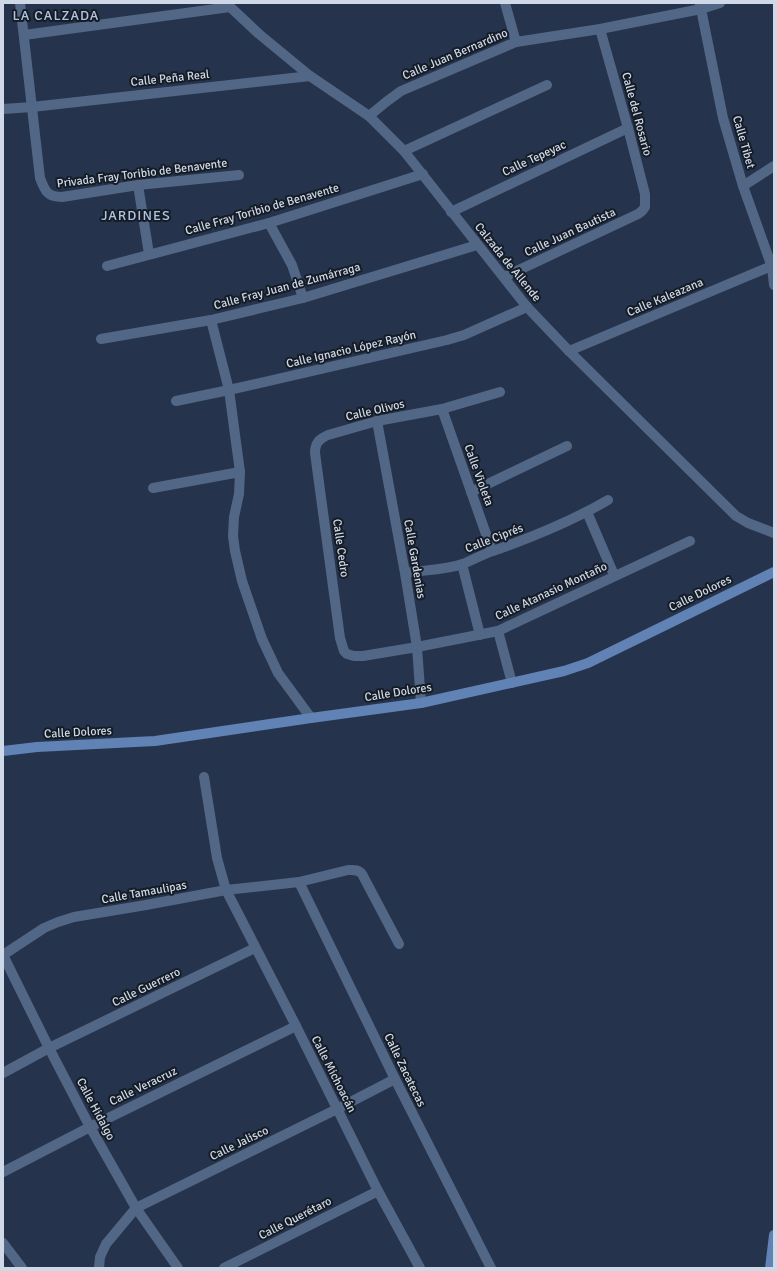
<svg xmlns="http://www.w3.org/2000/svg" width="777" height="1271" font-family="Signika,sans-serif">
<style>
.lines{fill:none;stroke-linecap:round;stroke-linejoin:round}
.street{stroke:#526686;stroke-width:10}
.secondary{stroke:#6182b4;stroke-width:10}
.labels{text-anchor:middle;stroke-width:4;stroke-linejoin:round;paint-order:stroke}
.street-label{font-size:12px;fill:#ced8e7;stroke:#151c26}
.quarter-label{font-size:14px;letter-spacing:1px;fill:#b0c4e1;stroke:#151c26}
</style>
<rect width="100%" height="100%" fill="#25344c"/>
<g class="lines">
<g class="street">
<path d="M20,3L40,178C45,191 47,197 62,197L138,185L239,175"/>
<polyline points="226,3 259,34 310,76 369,116 404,151 527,307 569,351 736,516 748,523 774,533"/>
<polyline points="505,3 516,42"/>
<polyline points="700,4 723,118 743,186 772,267 774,285"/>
<polyline points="24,35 230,7"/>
<polyline points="3,109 32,107 310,76"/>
<polyline points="369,116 386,102 401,91 516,42 600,29 701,9 720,3"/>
<polyline points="404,151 547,85"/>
<polyline points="138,185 149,254"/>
<polyline points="743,186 774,166"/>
<polyline points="451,212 628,128"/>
<polyline points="269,223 292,265 303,298"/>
<polyline points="107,266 269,223 423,174"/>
<polyline points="504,277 638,214 642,211 645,207 645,194 628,128 600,29"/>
<polyline points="211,320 229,390 240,472 239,494 234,517 233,536 235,551 242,581 262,639 278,673 311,718"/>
<polyline points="101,339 211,320 303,298 477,245"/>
<polyline points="569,351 774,265"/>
<path d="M500,392L442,409L377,421L328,435C319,439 315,443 315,453L340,638L344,651L347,654L354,656H363L417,647L498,631L690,541"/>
<polyline points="176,401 229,390 447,340 464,335 527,307"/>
<polyline points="442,409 492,551"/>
<polyline points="377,421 405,573 417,647 421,703"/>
<polyline points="153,488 240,472"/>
<polyline points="471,492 567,446"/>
<polyline points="587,512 614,575"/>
<polyline points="462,564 480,635"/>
<path d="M405,573C424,570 445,570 463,564C473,560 483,554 493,551C533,537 572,521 608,500"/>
<polyline points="498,631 512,683"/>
<polyline points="204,777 217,858 226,890 296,1026 378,1191 420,1268"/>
<polyline points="299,882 395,1079 491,1268"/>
<path d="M3,955L44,928L58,922L74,917L146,905L226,890L299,882L348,870C353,870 358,869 362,874L399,944"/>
<polyline points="3,955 49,1048 90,1127 136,1208 178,1268"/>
<polyline points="3,1073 49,1048 255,948"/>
<polyline points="3,1172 90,1127 296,1026"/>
<polyline points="3,1243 22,1268"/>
<polyline points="99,1268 100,1257 106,1244 136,1208 337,1109 395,1079"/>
<polyline points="224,1268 378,1191"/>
</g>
<g class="secondary">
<polyline points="3,751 37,747 155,741 311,718 421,703 564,671 588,663 774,572"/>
<polyline points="770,1268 774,1235"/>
</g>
</g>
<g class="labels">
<g class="street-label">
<text transform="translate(455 54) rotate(-23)" y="4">Calle Juan Bernardino</text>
<text transform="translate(170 78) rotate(-6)" y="4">Calle Peña Real</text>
<text transform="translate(637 114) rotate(75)" y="4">Calle del Rosario</text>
<text transform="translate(744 142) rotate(74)" y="4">Calle Tibet</text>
<text transform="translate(534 158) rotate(-25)" y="4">Calle Tepeyac</text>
<text transform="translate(142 173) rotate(-7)" y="4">Privada Fray Toribio de Benavente</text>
<text transform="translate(262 209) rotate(-16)" y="4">Calle Fray Toribio de Benavente</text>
<text transform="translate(570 232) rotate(-25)" y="4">Calle Juan Bautista</text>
<text transform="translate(508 262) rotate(51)" y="4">Calzada de Allende</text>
<text transform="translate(287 286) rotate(-15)" y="4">Calle Fray Juan de Zumárraga</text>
<text transform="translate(665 297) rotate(-23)" y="4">Calle Kaleazana</text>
<text transform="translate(351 349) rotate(-13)" y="4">Calle Ignacio López Rayón</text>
<text transform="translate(375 410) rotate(-13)" y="4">Calle Olivos</text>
<text transform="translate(479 475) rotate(70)" y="4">Calle Violeta</text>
<text transform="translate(494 538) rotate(-21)" y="4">Calle Ciprés</text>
<text transform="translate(341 548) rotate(82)" y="4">Calle Cedro</text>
<text transform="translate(415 559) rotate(80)" y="4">Calle Gardenias</text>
<text transform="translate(551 591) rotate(-25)" y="4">Calle Atanasio Montaño</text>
<text transform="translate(700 593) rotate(-26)" y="4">Calle Dolores</text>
<text transform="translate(398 692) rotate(-9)" y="4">Calle Dolores</text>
<text transform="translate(78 732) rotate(-3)" y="4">Calle Dolores</text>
<text transform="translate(144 892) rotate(-10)" y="4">Calle Tamaulipas</text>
<text transform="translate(146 987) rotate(-26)" y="4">Calle Guerrero</text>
<text transform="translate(405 1070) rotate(64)" y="4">Calle Zacatecas</text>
<text transform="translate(334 1074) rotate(63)" y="4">Calle Michoacán</text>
<text transform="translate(143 1086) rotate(-26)" y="4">Calle Veracruz</text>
<text transform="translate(96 1109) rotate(62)" y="4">Calle Hidalgo</text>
<text transform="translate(239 1143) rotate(-26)" y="4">Calle Jalisco</text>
<text transform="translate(295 1218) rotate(-27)" y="4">Calle Querétaro</text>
</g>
<g class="quarter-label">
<text x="56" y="20">LA CALZADA</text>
<text x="136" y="220">JARDINES</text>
</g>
</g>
<rect width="777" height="1271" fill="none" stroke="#ced8e7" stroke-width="8"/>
</svg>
